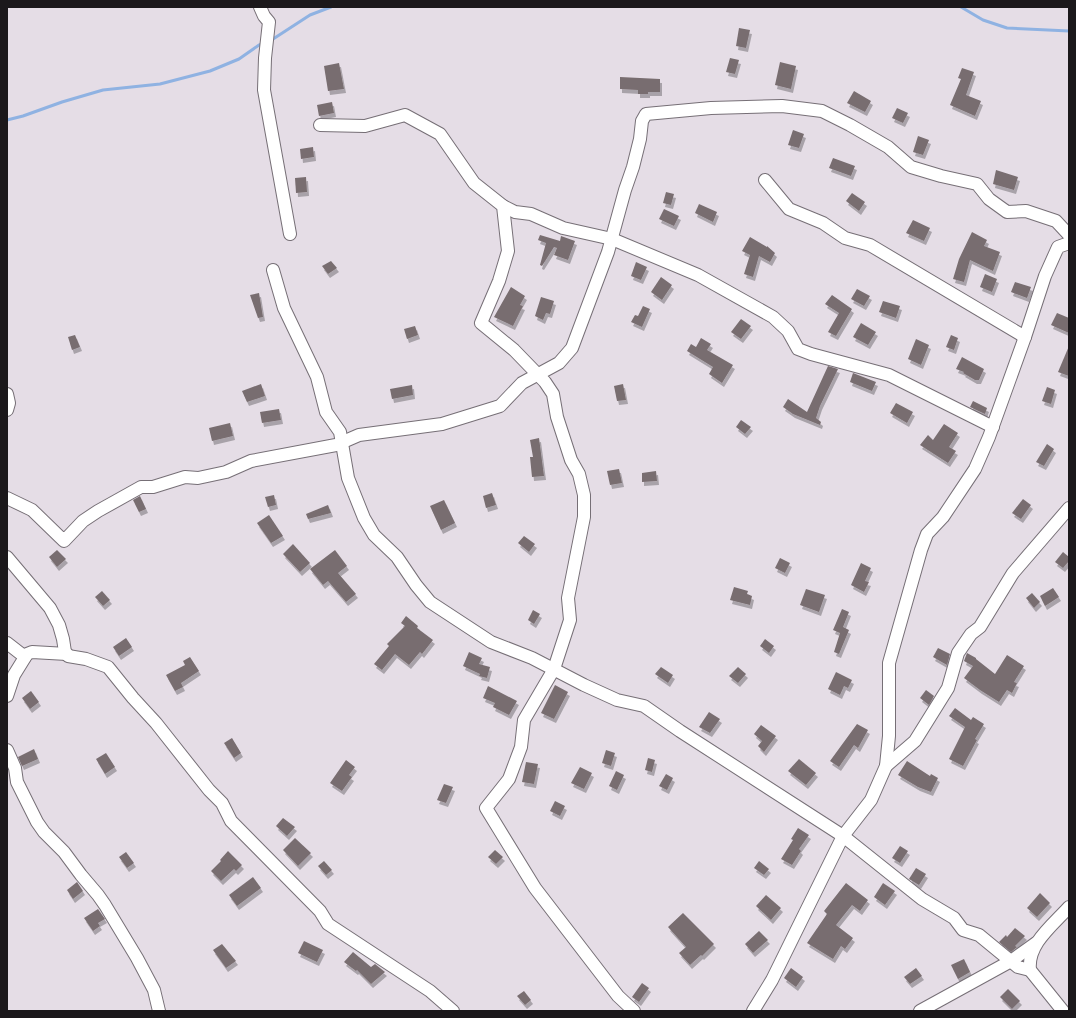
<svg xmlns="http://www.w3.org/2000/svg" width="1076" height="1018" font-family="'Source Sans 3',sans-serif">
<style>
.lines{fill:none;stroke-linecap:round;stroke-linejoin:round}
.stream{stroke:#8fb2e2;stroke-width:3}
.building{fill:#786d70;filter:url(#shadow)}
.minor-casing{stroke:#766f76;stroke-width:14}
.minor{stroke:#fff;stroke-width:12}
</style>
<defs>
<filter id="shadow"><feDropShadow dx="2" dy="4" stdDeviation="0" flood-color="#0004"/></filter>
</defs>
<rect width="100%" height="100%" fill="#e5dde6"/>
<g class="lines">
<g class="stream">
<polyline points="961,7 983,20 1007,28 1069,31"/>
<polyline points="270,41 310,15 331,7"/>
<polyline points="7,120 23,116 62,102 103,90 160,84 210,71 239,59 259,45 263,43"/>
</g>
</g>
<g class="building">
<polygon points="739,28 750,30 746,48 736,46"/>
<polygon points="730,58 739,60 735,74 726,72"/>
<polygon points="780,62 796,66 791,89 775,85"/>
<polygon points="339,63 344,89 328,91 324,66"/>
<polygon points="962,68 974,72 966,95 981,101 975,116 950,105 961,79 958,78"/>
<polygon points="620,77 660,79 660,92 648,92 648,94 638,94 638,90 620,89"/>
<polygon points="854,91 871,101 865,112 847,103"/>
<polygon points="332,102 334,113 319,116 317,105"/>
<polygon points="897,108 908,113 903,123 892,118"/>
<polygon points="793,130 804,134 799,148 788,145"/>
<polygon points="918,136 929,140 923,155 913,152"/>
<polygon points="313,147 314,157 301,159 300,149"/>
<polygon points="833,158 855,166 851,176 829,168"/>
<polygon points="996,170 1018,177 1014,190 993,184"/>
<polygon points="306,177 307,192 296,193 295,178"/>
<polygon points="666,192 674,194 671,205 663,203"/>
<polygon points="852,193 865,202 859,211 846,201"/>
<polygon points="699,204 717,212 713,222 695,213"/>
<polygon points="664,209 679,216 674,226 659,219"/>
<polygon points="913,220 930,228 924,241 906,233"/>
<polygon points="972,232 987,240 984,246 1000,252 993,271 970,260 964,282 953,279 959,259"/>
<polygon points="540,235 560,241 561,236 575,241 568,260 554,255 557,248 554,247 542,266 540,265 546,243 538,240"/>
<polygon points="750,237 767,247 767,246 775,253 770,262 759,256 753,277 744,274 750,255 742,251"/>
<polygon points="331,261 337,268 328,274 322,266"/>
<polygon points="636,262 647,267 641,280 631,276"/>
<polygon points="985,274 997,279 992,292 980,287"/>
<polygon points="661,277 672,285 662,300 651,292"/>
<polygon points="1015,282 1031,287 1027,298 1011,292"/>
<polygon points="511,287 525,296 520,305 523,306 513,326 494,317"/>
<polygon points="857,289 870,296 864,306 851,299"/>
<polygon points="259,293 263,317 258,318 250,295"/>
<polygon points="832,295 852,309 836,336 828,332 839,313 825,304"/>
<polygon points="541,297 554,301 550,314 546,313 543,320 535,316"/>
<polygon points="883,301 900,306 896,318 879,312"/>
<polygon points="643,306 650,309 642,327 631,322 635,315 638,316"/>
<polygon points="1057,313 1069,318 1069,333 1051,325"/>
<polygon points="741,319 751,326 741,339 731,332"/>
<polygon points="861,323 876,332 868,345 853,337"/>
<polygon points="415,326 418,335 407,339 404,329"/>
<polygon points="75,335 80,347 72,350 68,337"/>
<polygon points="951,335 958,338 954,350 946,347"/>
<polygon points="701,338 711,344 707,350 733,365 722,383 709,374 713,367 687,351 691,344 696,347"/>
<polygon points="916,339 929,345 921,365 908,359"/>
<polygon points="1069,346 1069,376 1058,372"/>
<polygon points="962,357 984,369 979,380 975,380 963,373 964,372 956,369"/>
<polygon points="828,366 838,369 820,406 816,418 821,422 820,425 793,414 783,407 788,399 807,412"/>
<polygon points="853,373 876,382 872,391 850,382"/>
<polygon points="261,384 265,396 247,402 242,391"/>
<polygon points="623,384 626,400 617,401 614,386"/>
<polygon points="412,385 413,395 392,399 390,389"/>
<polygon points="1047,387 1055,390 1051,404 1042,401"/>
<polygon points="973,401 987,408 985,414 970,407"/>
<polygon points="896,403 913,412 907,423 890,413"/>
<polygon points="279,409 281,420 262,423 260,412"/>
<polygon points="741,420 751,427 745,434 736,427"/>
<polygon points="230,423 233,436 212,441 209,428"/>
<polygon points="944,424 958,433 949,447 956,451 948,463 920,445 928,435 933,440"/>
<polygon points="539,438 544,476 532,477 530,457 533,457 530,440"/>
<polygon points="1047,444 1054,449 1044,466 1036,462"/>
<polygon points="619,469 622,483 610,485 607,471"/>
<polygon points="656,471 657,481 642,482 642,473"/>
<polygon points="492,493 496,505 486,508 483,496"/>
<polygon points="274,495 276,505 268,507 265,497"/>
<polygon points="140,496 146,509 139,512 133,500"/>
<polygon points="1023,499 1031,505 1021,519 1012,513"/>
<polygon points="444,500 455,523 441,530 430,506"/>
<polygon points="328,505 331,513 308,519 306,514"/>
<polygon points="269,515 283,536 271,543 257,523"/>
<polygon points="524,536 535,544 529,552 518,543"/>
<polygon points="293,544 310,563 300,572 283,554"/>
<polygon points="57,550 66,559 57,567 49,557"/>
<polygon points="335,550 347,566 338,573 356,594 346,602 328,581 323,585 310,569"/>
<polygon points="1063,552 1069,557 1069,561 1063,568 1055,562"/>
<polygon points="780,558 790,563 785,573 775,568"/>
<polygon points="861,563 871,568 865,581 869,582 864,592 851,585"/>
<polygon points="734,587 748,591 747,594 752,596 750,605 730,600"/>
<polygon points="1053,588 1059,597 1045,606 1040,596"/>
<polygon points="806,589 825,595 819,612 800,605"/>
<polygon points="102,591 110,600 103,606 95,597"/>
<polygon points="1032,593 1040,602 1034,608 1026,598"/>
<polygon points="842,609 849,612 843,627 849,630 839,654 834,652 840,633 833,630"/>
<polygon points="533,610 540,614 534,624 528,620"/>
<polygon points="406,616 418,626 417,628 433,640 422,654 420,652 409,665 395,654 382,670 374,664 389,646 387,644 405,626 401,623"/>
<polygon points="126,638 132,647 119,656 113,647"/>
<polygon points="765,639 774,646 769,653 760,646"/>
<polygon points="938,648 950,654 947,665 933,657"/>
<polygon points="469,652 482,658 479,664 490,667 487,678 479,676 480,674 463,666"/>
<polygon points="967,653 976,658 976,659 995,674 1007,655 1024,666 1014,682 1017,683 1012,693 1007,690 999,702 980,690 964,678 973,666 964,661"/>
<polygon points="190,657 199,671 181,683 183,687 175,691 166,675 185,665 183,661"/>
<polygon points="661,667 673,675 668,683 655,674"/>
<polygon points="738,667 746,674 738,683 729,676"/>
<polygon points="836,672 852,680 848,688 844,686 840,695 828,689"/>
<polygon points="555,685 568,692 554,719 541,713"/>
<polygon points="488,686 517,701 509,715 493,707 495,703 483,698"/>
<polygon points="926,690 934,696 929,705 920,698"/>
<polygon points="31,691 39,702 30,709 22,698"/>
<polygon points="955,708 971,720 973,717 984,724 975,739 977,740 963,766 949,759 965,727 949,716"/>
<polygon points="709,712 720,719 710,733 699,727"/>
<polygon points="857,724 868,730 858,748 854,745 839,767 830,761"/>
<polygon points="761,725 776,736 764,752 758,746 762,741 754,734"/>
<polygon points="232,738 241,753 234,758 224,743"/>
<polygon points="34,749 38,759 22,766 18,757"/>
<polygon points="606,750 615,753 611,766 602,763"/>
<polygon points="106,753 115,767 105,774 96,759"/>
<polygon points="648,758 655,760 652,772 645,770"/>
<polygon points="799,759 816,773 806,785 788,771"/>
<polygon points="346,760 355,767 349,775 352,777 342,791 330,783"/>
<polygon points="907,761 930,776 931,774 938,778 931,792 918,787 898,775"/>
<polygon points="526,762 538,764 534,784 522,782"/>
<polygon points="580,767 592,773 584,789 571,783"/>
<polygon points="616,771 624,775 617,790 609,786"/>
<polygon points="666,774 673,778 667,790 659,786"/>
<polygon points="444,784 453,787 446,803 437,800"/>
<polygon points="555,801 565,806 560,816 550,811"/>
<polygon points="283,818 295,827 287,836 276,826"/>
<polygon points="798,828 809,835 799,849 801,851 792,865 781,859 793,840 791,839"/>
<polygon points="295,838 311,853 298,866 283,850"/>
<polygon points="900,846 908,851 900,863 892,858"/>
<polygon points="495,850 503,857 496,864 488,857"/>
<polygon points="228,851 242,865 236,871 234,869 221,881 211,871 221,861 220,860"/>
<polygon points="126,852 134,863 127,868 119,857"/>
<polygon points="324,861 332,870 326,875 318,866"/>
<polygon points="759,861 769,869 764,875 754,868"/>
<polygon points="916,868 926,874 919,885 909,879"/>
<polygon points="253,877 261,888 237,906 229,895"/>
<polygon points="77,882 83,891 73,899 67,890"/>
<polygon points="846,883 868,900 860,911 852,905 836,925 853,938 845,949 841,946 833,959 807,943 827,914 824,911"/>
<polygon points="883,883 895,891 885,905 874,897"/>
<polygon points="1040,893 1050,903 1037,917 1027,908"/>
<polygon points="766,895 781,908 771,920 756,906"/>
<polygon points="98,909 105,919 98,923 100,926 93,931 84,918"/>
<polygon points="683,913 714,944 702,956 701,955 690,965 679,953 686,947 668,927"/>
<polygon points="1015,928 1025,936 1015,946 1017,947 1011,952 999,942 1006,935 1007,937"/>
<polygon points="759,931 768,940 753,953 745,944"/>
<polygon points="304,941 323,950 317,962 298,953"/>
<polygon points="222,944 236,961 226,968 213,950"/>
<polygon points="353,952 371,967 375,964 385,972 371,984 357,970 356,971 344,962"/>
<polygon points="964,959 970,972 958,979 951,965"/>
<polygon points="791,968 803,977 796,987 784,978"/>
<polygon points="916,968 922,976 910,984 904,977"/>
<polygon points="642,983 649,988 639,1002 632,997"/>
<polygon points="1008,989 1020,1001 1012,1009 1000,997"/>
<polygon points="524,991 531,1000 525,1005 517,996"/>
</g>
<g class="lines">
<g class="minor-casing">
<g id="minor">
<polyline points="260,7 264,16 269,22 265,58 264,90 290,234"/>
<polyline points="320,125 365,126 405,115 440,134 474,183 503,206 508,251 499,281 481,323 514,350 545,382 553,394 557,417 571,460 579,474 584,495 584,517 568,598 570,620 554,669 524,720 521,747 509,779 486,808 535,888 618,996 634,1011"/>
<polyline points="765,180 789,209 823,223 845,238 870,245 1025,337"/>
<polyline points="503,206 515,212 531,214 563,228 612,239 698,275 773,317 788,331 798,349 811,354 889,375 993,427"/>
<polyline points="273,270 284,308 317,377 326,412 340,432 348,478 364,518 374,535 397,557 416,585 430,602 491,642 532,658 584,685 617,700 644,706 680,731 843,836 922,899 954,918 963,930 979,935 1018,967 1030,970"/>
<polyline points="7,394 9,403 7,410"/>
<polyline points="7,498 32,510 64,541 83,521 98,511 141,487 153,487 185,477 198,478 226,472 251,461 336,445 359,435 442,424 500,406 522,383 559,363 572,348 608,252 625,190 633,167 640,139 642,121 646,114 711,108 782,106 822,111 850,125 888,147 911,167 941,176 977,184 989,199 1007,212 1026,211 1056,221 1069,235"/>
<polyline points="7,557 50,608 59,625 63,639 65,652 68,656 86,659 108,667 133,698 156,723 209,790 222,803 231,821 320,911 328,924 430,991 453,1011"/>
<polyline points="7,643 25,657"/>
<polyline points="7,696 14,675 27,654 32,652 67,654"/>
<polyline points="7,750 15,768 17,782 37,822 44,832 64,852 81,875 98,895 105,905 137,958 154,990 159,1011"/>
<polyline points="886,766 915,741 948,688 958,653 971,634 980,627 1013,573 1069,508"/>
<polyline points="753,1011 772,980 843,836 871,800 886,766 889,736 889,663 921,550 927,534 943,517 975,469 989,437 1025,337 1045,276 1058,247 1069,243"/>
<polyline points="920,1011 1011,961 1036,943"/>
<path d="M1063,1011L1030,970C1027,944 1053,925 1069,907"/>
</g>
</g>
<use href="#minor" class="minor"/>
</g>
<rect width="1076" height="1018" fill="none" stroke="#1b181b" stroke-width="16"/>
</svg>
